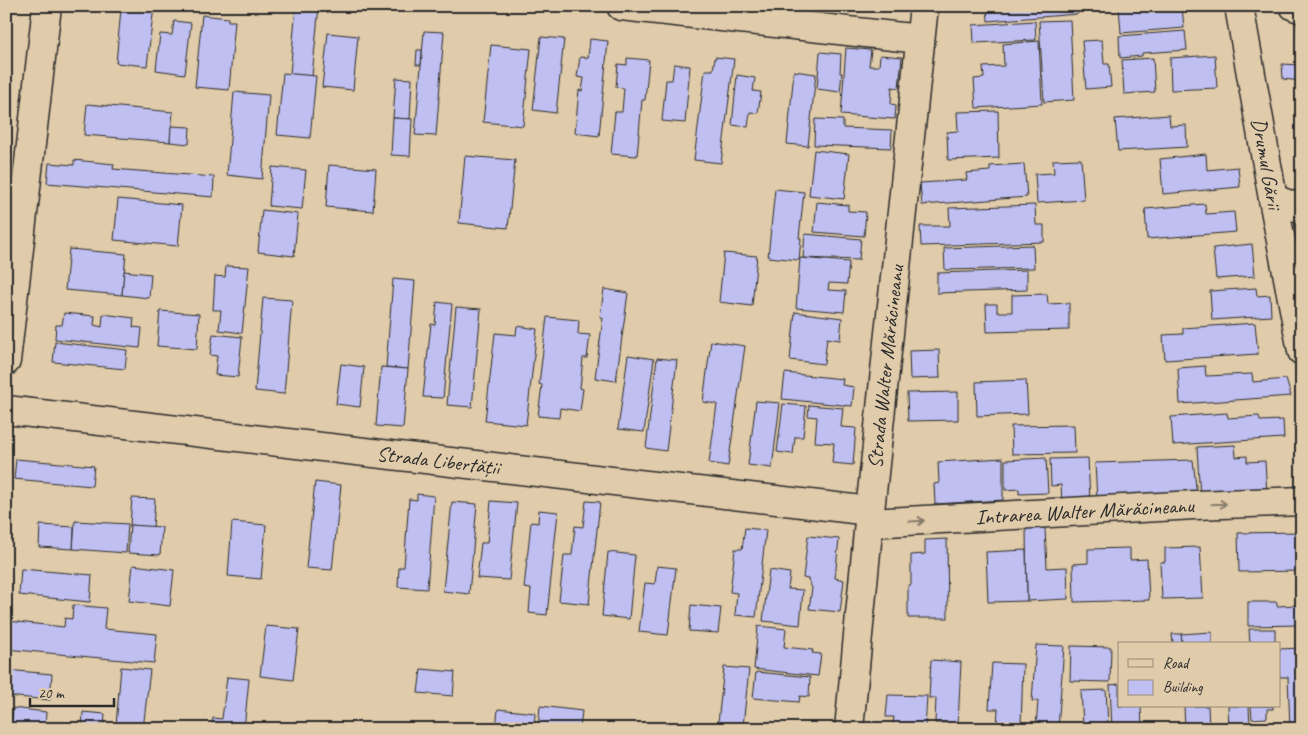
<svg xmlns="http://www.w3.org/2000/svg" width="1308" height="735" font-family="Caveat,sans-serif">
<style>
.building{fill:#bfbff1;stroke:#2b2b2b}
.lines{fill:none;stroke-linecap:round;stroke-linejoin:round}
.minor-casing{stroke:#2b2b2b;stroke-width:31}
.minor{stroke:#e0cbaa;stroke-width:28}
.oneway{stroke:#867b6a}
.labels{text-anchor:middle;stroke-width:4;stroke-linejoin:round;paint-order:stroke}
.street-label{font-size:21px;fill:#2b2b2b;stroke:#e0cbaa}
</style>
<rect width="100%" height="100%" fill="#e0cbaa"/>
<filter id="ink" filterUnits="userSpaceOnUse"><feTurbulence type="fractalNoise" baseFrequency=".02" numOctaves="2"/><feDisplacementMap in="SourceGraphic" scale="10" xChannelSelector="R" yChannelSelector="G"/><feConvolveMatrix kernelMatrix="1 2 1 2 8 2 1 2 1" color-interpolation-filters="sRGB"/></filter>
<g filter="url(#ink)">
<g class="building">
<polygon points="131,6 154,6 147,66 116,63 121,9 130,10"/>
<polygon points="296,6 319,6 312,76 290,74"/>
<polygon points="987,6 1077,6 1078,14 988,21"/>
<polygon points="1119,6 1152,6 1152,9 1182,7 1184,28 1121,33"/>
<polygon points="202,15 228,18 228,21 235,21 229,90 195,87"/>
<polygon points="1297,18 1302,18 1302,81 1283,79 1282,64 1299,65"/>
<polygon points="1070,20 1074,100 1044,102 1039,21"/>
<polygon points="174,21 191,23 185,74 156,70 160,34 172,35"/>
<polygon points="1035,21 1036,40 974,43 973,25"/>
<polygon points="424,31 444,32 436,136 415,135"/>
<polygon points="1185,31 1187,50 1142,53 1142,56 1120,58 1119,36"/>
<polygon points="328,33 358,36 353,90 322,87"/>
<polygon points="541,37 564,39 556,113 533,110"/>
<polygon points="590,39 608,41 599,136 575,133 579,90 582,91 584,78 577,77 580,57 588,58"/>
<polygon points="1102,40 1104,64 1109,64 1111,87 1086,89 1082,41"/>
<polygon points="1039,41 1042,104 976,108 974,79 984,78 983,67 1004,66 1003,44"/>
<polygon points="491,45 531,49 523,126 483,122"/>
<polygon points="846,48 871,50 869,66 879,66 880,55 902,57 899,88 892,87 891,104 896,105 895,119 841,115"/>
<polygon points="417,50 422,50 421,65 416,65"/>
<polygon points="820,52 841,54 840,73 842,73 840,92 817,89"/>
<polygon points="1215,55 1217,88 1171,90 1170,58"/>
<polygon points="715,57 734,59 721,163 694,160 705,70 713,70"/>
<polygon points="627,58 649,60 645,100 642,100 637,156 611,154 615,112 622,112 624,88 616,87 618,64 627,65"/>
<polygon points="1153,58 1155,92 1124,94 1122,60"/>
<polygon points="674,64 690,66 685,123 662,121 666,80 672,80"/>
<polygon points="794,71 816,74 808,146 787,144"/>
<polygon points="283,73 316,76 310,138 277,135"/>
<polygon points="737,75 755,78 753,91 761,92 758,113 750,112 748,127 732,125"/>
<polygon points="396,78 412,79 410,119 393,118"/>
<polygon points="234,92 269,95 262,179 227,175"/>
<polygon points="87,104 173,112 170,142 84,135"/>
<polygon points="998,111 999,158 948,160 947,132 958,131 957,112"/>
<polygon points="1169,115 1170,126 1186,125 1187,147 1118,151 1115,119"/>
<polygon points="393,118 412,119 410,156 391,155"/>
<polygon points="815,119 843,120 843,128 892,130 891,148 814,145"/>
<polygon points="171,126 190,127 189,144 170,142"/>
<polygon points="814,150 849,154 844,199 809,195"/>
<polygon points="1206,154 1207,170 1238,167 1240,187 1163,194 1160,159"/>
<polygon points="465,156 515,160 508,228 459,223"/>
<polygon points="1081,159 1084,200 1037,203 1035,174 1054,173 1053,160"/>
<polygon points="74,160 114,164 113,169 214,177 213,197 47,183 49,163 74,165"/>
<polygon points="1024,164 1027,197 922,205 920,183 967,180 966,173 990,171 990,166"/>
<polygon points="329,165 376,169 373,211 326,207"/>
<polygon points="272,167 306,170 302,209 269,206"/>
<polygon points="775,189 804,192 799,238 801,238 799,260 768,257"/>
<polygon points="118,199 182,205 178,246 114,240"/>
<polygon points="817,202 848,205 848,211 866,212 864,236 814,232"/>
<polygon points="1205,204 1206,214 1234,212 1236,232 1147,239 1145,209"/>
<polygon points="1035,205 1036,225 1044,225 1044,242 921,246 920,226 950,226 949,208"/>
<polygon points="262,210 298,214 294,256 258,252"/>
<polygon points="805,234 861,239 859,260 803,258"/>
<polygon points="1252,244 1255,276 1216,279 1213,248"/>
<polygon points="1033,245 1034,268 945,270 944,248"/>
<polygon points="69,249 126,254 122,295 65,290"/>
<polygon points="724,253 757,256 752,306 719,302"/>
<polygon points="800,258 849,262 847,284 829,283 828,290 846,291 844,312 796,308"/>
<polygon points="226,266 249,267 242,333 219,330 221,310 213,310 215,276 225,277"/>
<polygon points="1027,270 1027,290 937,293 937,273"/>
<polygon points="124,271 151,274 149,298 122,295"/>
<polygon points="393,279 415,281 408,369 386,367"/>
<polygon points="1256,288 1257,296 1270,295 1271,316 1212,320 1210,291"/>
<polygon points="604,289 628,293 616,381 595,378 603,318 600,317"/>
<polygon points="1047,294 1048,304 1069,303 1069,330 987,332 986,304 997,304 997,312 1012,312 1012,295"/>
<polygon points="263,298 292,300 284,394 255,391"/>
<polygon points="437,302 452,304 443,398 423,397 431,324 435,325"/>
<polygon points="456,307 481,309 472,407 447,405"/>
<polygon points="160,311 199,314 197,349 157,346"/>
<polygon points="795,312 842,318 840,340 827,338 824,364 790,360"/>
<polygon points="64,313 95,316 94,325 102,327 103,314 134,318 133,327 142,328 140,348 55,339 56,325 62,325"/>
<polygon points="547,317 579,320 578,334 590,335 587,358 583,358 580,388 583,389 580,411 560,408 559,418 538,416 542,385 539,384"/>
<polygon points="1255,323 1258,354 1165,360 1163,335 1183,334 1183,328"/>
<polygon points="517,326 537,329 526,425 485,421 495,333 516,335"/>
<polygon points="213,334 242,337 238,377 215,375 217,356 210,355"/>
<polygon points="711,341 745,346 728,466 709,463 717,404 703,402"/>
<polygon points="55,342 127,350 125,369 53,362"/>
<polygon points="939,350 940,378 910,379 909,351"/>
<polygon points="628,355 654,359 644,432 618,429"/>
<polygon points="657,358 677,360 666,451 646,448"/>
<polygon points="341,364 364,367 360,407 336,404"/>
<polygon points="1205,366 1206,376 1252,374 1253,382 1286,379 1291,396 1180,404 1178,368"/>
<polygon points="381,367 408,369 403,428 376,426"/>
<polygon points="785,373 843,379 842,385 854,387 852,406 782,399"/>
<polygon points="1026,380 1028,414 977,416 976,382"/>
<polygon points="958,392 958,420 908,421 907,393"/>
<polygon points="756,401 780,403 772,468 748,465"/>
<polygon points="783,404 806,406 803,437 795,437 793,454 777,452"/>
<polygon points="809,405 843,408 841,427 856,428 853,465 832,463 834,443 815,442 817,417 808,416"/>
<polygon points="1227,413 1228,418 1259,416 1260,421 1283,420 1284,438 1173,445 1171,417"/>
<polygon points="1074,425 1075,453 1012,454 1011,426"/>
<polygon points="1235,445 1236,457 1247,456 1247,462 1265,461 1267,495 1200,499 1197,447"/>
<polygon points="1003,458 1003,500 935,504 934,484 939,483 938,462"/>
<polygon points="1046,458 1048,493 1019,494 1019,489 1005,490 1005,460"/>
<polygon points="1088,458 1090,501 1062,503 1061,485 1051,486 1050,459"/>
<polygon points="16,459 94,466 92,486 14,479"/>
<polygon points="1193,460 1197,496 1097,500 1095,463"/>
<polygon points="315,482 341,485 332,570 306,568"/>
<polygon points="417,494 434,496 427,589 398,587 399,567 404,567 409,499 417,500"/>
<polygon points="132,498 155,499 153,527 130,525"/>
<polygon points="491,501 517,503 509,580 477,578 481,543 487,543"/>
<polygon points="586,501 600,502 589,604 559,601 564,555 572,555 575,526 583,527"/>
<polygon points="452,502 477,504 469,594 443,591"/>
<polygon points="539,510 558,512 547,615 529,613 531,589 524,588 531,522 538,523"/>
<polygon points="75,521 128,524 126,553 73,549"/>
<polygon points="232,522 266,525 261,579 228,576"/>
<polygon points="40,525 74,527 73,549 39,547"/>
<polygon points="130,525 162,527 160,555 128,553"/>
<polygon points="745,528 766,530 756,617 735,615 737,593 730,592 735,549 742,549"/>
<polygon points="1026,528 1045,528 1047,568 1067,567 1068,599 1027,601"/>
<polygon points="1302,532 1302,571 1239,572 1238,533"/>
<polygon points="808,536 839,539 835,578 844,580 840,612 809,609 812,588 808,579 803,578"/>
<polygon points="947,539 948,618 908,618 908,585 911,585 911,555 925,554 925,540"/>
<polygon points="1200,547 1203,598 1162,599 1160,562 1165,562 1165,548"/>
<polygon points="1130,548 1130,560 1147,559 1149,600 1074,602 1073,564 1088,563 1088,549"/>
<polygon points="1026,550 1027,601 988,602 986,552"/>
<polygon points="608,552 635,555 629,619 602,616"/>
<polygon points="133,565 174,570 170,606 129,601"/>
<polygon points="657,566 676,568 668,635 639,632 645,583 655,584"/>
<polygon points="21,569 92,575 90,602 19,595"/>
<polygon points="769,570 790,573 788,589 803,590 800,625 763,621"/>
<polygon points="1248,602 1277,602 1277,606 1300,605 1301,625 1248,626"/>
<polygon points="73,605 106,608 104,629 157,634 154,663 6,649 8,621 64,627 65,618 72,619"/>
<polygon points="691,605 721,608 718,633 689,631"/>
<polygon points="266,626 299,629 293,680 260,676"/>
<polygon points="758,626 786,629 784,647 813,650 812,653 821,654 818,676 754,669"/>
<polygon points="1249,629 1275,629 1275,644 1250,644"/>
<polygon points="1212,632 1212,644 1182,644 1181,634"/>
<polygon points="1172,634 1181,634 1182,644 1173,644"/>
<polygon points="1036,645 1064,646 1058,729 1036,727 1038,701 1032,701"/>
<polygon points="1071,646 1111,647 1110,682 1070,681"/>
<polygon points="1302,648 1302,729 1290,729 1288,677 1279,677 1279,649"/>
<polygon points="931,660 961,662 958,724 935,723 936,698 929,698"/>
<polygon points="992,663 1023,664 1021,727 997,726 998,709 989,709"/>
<polygon points="121,667 150,670 143,729 116,725"/>
<polygon points="724,667 749,669 743,726 718,723"/>
<polygon points="421,669 455,672 453,696 418,693"/>
<polygon points="6,670 52,674 50,700 6,696"/>
<polygon points="756,672 810,677 809,697 800,696 799,702 753,698"/>
<polygon points="227,677 249,679 244,729 212,729 213,718 222,719"/>
<polygon points="1119,684 1119,706 1141,706 1142,729 1112,729 1110,685"/>
<polygon points="1106,690 1108,724 1083,725 1081,691"/>
<polygon points="888,695 927,696 925,729 892,729 894,717 886,717"/>
<polygon points="540,706 582,711 580,729 538,729"/>
<polygon points="1184,706 1208,706 1209,729 1185,729"/>
<polygon points="1228,706 1249,706 1250,729 1229,729"/>
<polygon points="1251,706 1273,706 1273,709 1267,709 1267,718 1252,719"/>
<polygon points="13,708 46,712 45,727 61,729 6,729 6,718 12,719"/>
<polygon points="498,709 535,713 534,729 496,729"/>
<polygon points="83,712 105,714 104,729 82,729"/>
</g>
<g class="lines">
<g class="minor-casing">
<g id="minor">
<polyline points="621,6 920,39"/>
<path id="s1" d="M1239,6L1273,199L1302,351"/>
<polyline points="1294,6 1302,9"/>
<polyline points="1273,199 1302,209"/>
<polyline points="6,361 47,6"/>
<path id="s2" d="M6,410L870,511"/>
<path id="s3" d="M869,523L1195,505L1302,501"/>
<path id="s4" d="M849,729L870,511L924,6"/>
</g>
</g>
<use href="#minor" class="minor"/>
</g>
<defs><path id="oneway-shaft" d="M-6 0H5M1.5-3L5.5 0L1.5 3" fill="none" stroke-width="1.6" stroke-linecap="round" stroke-linejoin="round" transform="scale(1.25)"/></defs>
<g class="oneway">
<use href="#oneway-shaft" transform="translate(1219 504) rotate(-2)"/>
<use href="#oneway-shaft" transform="translate(917 521) rotate(-3)"/>
</g>
</g>
<g class="labels">
<g class="street-label">
<text dy="7" stroke="none"><textPath href="#s1" startOffset="160">Drumul Gării</textPath></text>
<text dy="7" stroke="none"><textPath href="#s4" startOffset="364">Strada Walter Mărăcineanu</textPath></text>
<text dy="7" stroke="none"><textPath href="#s2" startOffset="435">Strada Libertății</textPath></text>
<text dy="7" stroke="none"><textPath href="#s3" startOffset="216">Intrarea Walter Mărăcineanu</textPath></text>
</g>
</g>
<rect width="1308" height="735" fill="none" stroke="#e0cbaa" stroke-width="25"/>
<rect x="12" y="12" width="1283" height="710" fill="none" stroke="#2b2b2b" stroke-width="2" filter="url(#ink)"/>
<rect x="1118" y="642" width="162" height="65" fill="#e0cbaa" stroke="#988b77"/>
<rect x="1128" y="659" width="25" height="8" fill="#e0cbaa" stroke="#988b77"/>
<text x="1163" y="668" font-size="15" fill="#2b2b2b">Road</text>
<rect x="1128" y="680" width="25" height="15" fill="#bfbff1" stroke="#988b77"/>
<text x="1163" y="692" font-size="15" fill="#2b2b2b">Building</text>
<path d="M30 698v8h84v-8" fill="none" stroke="#2b2b2b" stroke-width="2.5"/>
<text x="38" y="698" font-size="15" fill="#2b2b2b" stroke="#e0cbaa" stroke-width="4" paint-order="stroke">20 m</text>
</svg>
